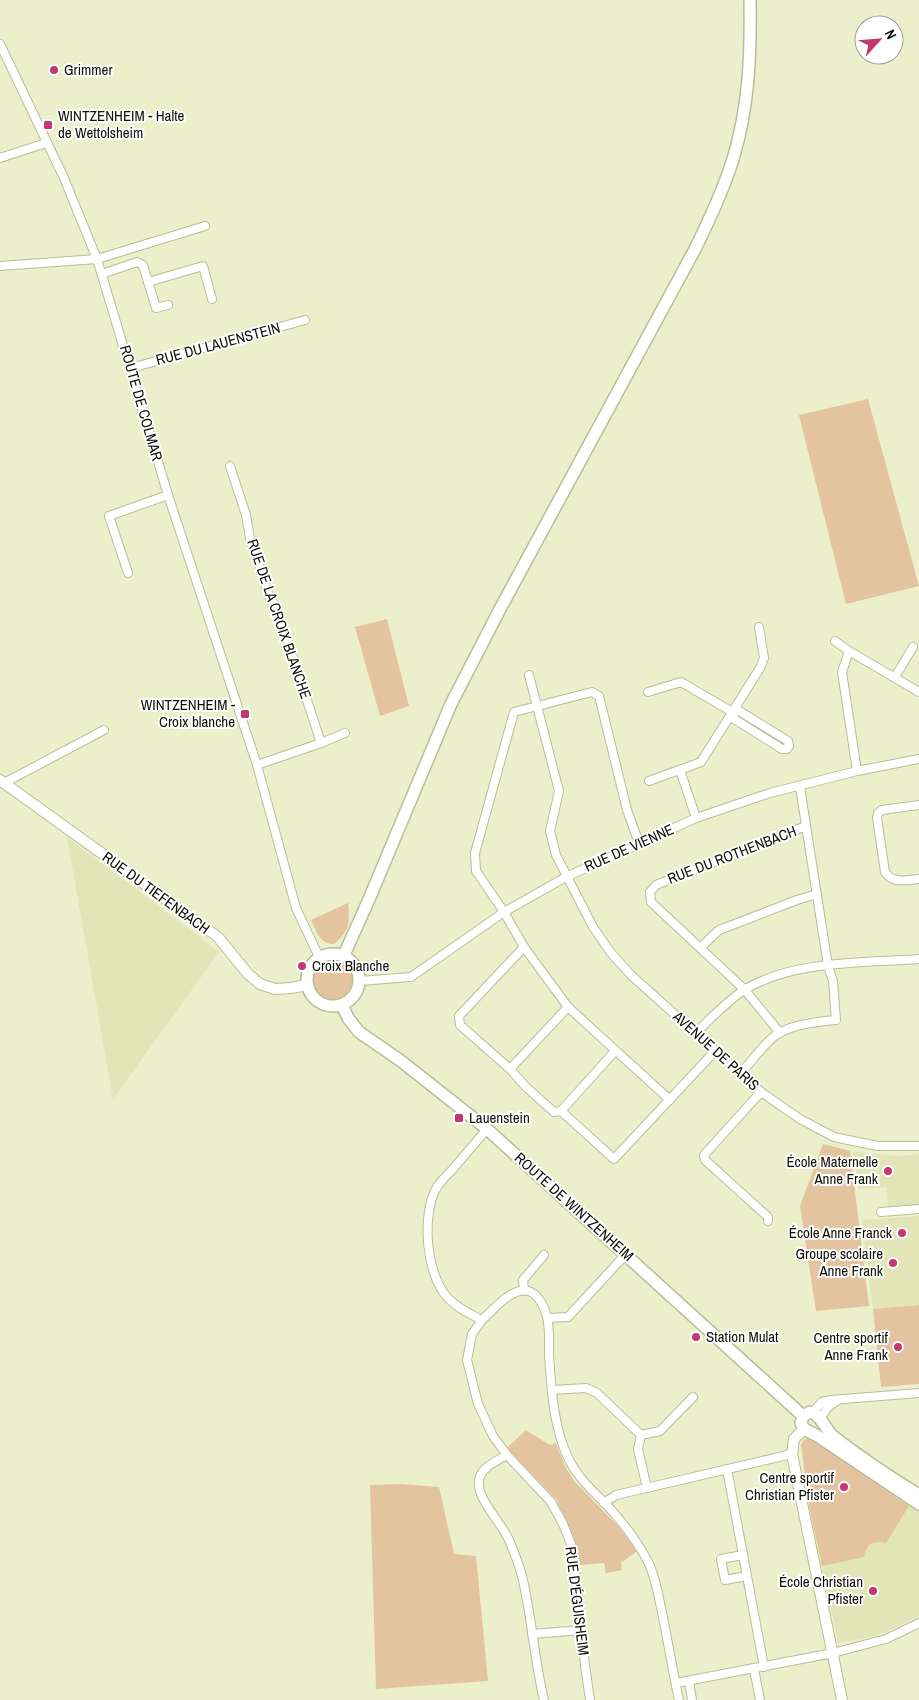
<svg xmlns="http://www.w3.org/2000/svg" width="919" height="1700" font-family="'Archivo Narrow',sans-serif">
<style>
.built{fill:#e1e5b8}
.green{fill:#e4c3a0}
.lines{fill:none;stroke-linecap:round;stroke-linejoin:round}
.minor-casing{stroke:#b9bd99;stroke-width:10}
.tertiary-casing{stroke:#b9bd99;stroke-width:12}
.secondary-casing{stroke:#b9bd99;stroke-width:14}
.minor{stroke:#fff;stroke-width:8}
.tertiary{stroke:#fff;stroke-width:10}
.secondary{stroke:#fff;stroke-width:11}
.poi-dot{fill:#c3386f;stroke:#fff;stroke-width:2}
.labels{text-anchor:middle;stroke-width:4;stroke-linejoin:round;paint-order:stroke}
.poi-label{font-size:15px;fill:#0f1004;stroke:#fff;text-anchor:end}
.street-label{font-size:15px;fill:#0f1004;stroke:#fff}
</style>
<rect width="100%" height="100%" fill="#ecf0ca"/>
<g class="built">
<polygon points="67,837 219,952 113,1099"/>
<polygon points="854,1152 899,1156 919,1154 919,1205 888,1207 887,1187 858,1189"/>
<polygon points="919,1216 919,1305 873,1309 862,1220"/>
<polygon points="909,1506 919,1512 919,1616 888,1631 871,1637 838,1643 822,1566 864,1557 865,1550 868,1546 878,1541 886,1542"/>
</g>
<g class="green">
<polygon points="868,399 919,586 846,604 799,415"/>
<polygon points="387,619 409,706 380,716 355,627"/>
<path d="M348,903C350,923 350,930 334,944C319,944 317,932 311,920Z"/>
<circle cx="334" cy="980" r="21"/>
<polygon points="823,1144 850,1151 869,1306 816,1311 800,1206"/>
<polygon points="919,1305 919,1384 881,1387 873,1309"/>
<polygon points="526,1430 550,1445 556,1443 565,1466 574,1481 618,1526 637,1551 621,1563 622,1570 606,1573 604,1563 580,1565 573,1536 556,1499 507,1448"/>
<path d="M809,1437L909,1506L886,1543C874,1540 866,1544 864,1557L822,1566L809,1506L801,1445L803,1440Z"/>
<polygon points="400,1484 439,1487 454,1554 476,1556 488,1681 376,1689 370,1485"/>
</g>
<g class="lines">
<g class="minor-casing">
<g id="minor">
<polyline points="0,44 64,178 97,259 168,495 257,765 296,908 319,957"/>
<polyline points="0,158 46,143"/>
<polyline points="0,266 97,259 205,226"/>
<polyline points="102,274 137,262 143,265 156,308 168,305"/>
<polyline points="148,282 203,266 212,299"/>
<polyline points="131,368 305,320"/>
<polyline points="230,466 246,515 250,538 270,599 277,608 321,743 257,765"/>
<polyline points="128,573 109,516 168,495"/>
<polyline points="835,641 849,651"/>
<polyline points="529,675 559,791 550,831 556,855 593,927 611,953 631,975 761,1092 800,1119 834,1137 853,1141 878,1146 919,1146"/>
<polyline points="895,677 913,647"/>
<polyline points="648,692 681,682 734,713"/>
<polyline points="731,717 782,749 787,749 789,746 788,741 736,709"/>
<polyline points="321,743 345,733"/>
<polyline points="680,770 696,818"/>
<polyline points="857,771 842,672 849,651 919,692"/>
<polyline points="649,781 701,762 760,668 764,658 759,627"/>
<polyline points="4,783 104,730"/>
<path d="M919,805L882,810L878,813L877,818L885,872C893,884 905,880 919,879"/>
<polyline points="639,843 627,810 599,696 592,692 514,712 475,853 476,871 504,912 524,947 568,1007 670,1100"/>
<polyline points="524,947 459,1016 460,1025 510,1069 526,1087 554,1112 561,1111 614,1159 715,1051"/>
<polyline points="701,947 719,930 797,900 817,894"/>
<polyline points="360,981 411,977 504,912 566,877 696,818 770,793 857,771 919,759"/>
<path d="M696,1033C711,1018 726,1002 744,990C793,960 864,963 919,959"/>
<polyline points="780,1033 745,990 651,902 650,892 656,885 806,826"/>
<polyline points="510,1069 568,1007"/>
<path d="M741,1073C751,1062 761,1048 772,1038C789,1024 816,1022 836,1020L833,981L828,966L800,787"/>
<polyline points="761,1092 704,1155 705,1160 768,1217 768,1221"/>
<polyline points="561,1111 615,1051"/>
<path d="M487,1129C475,1143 464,1156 452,1170C447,1175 441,1181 437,1187C421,1214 426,1274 447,1297C456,1307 470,1314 482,1320L472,1334L467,1360L478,1404L493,1436L507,1455L551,1502L563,1524L571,1544L578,1592L585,1666L590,1700"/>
<polyline points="881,1212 919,1209"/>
<polyline points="524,1290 523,1280 544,1255"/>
<polyline points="548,1318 568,1317 626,1254"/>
<path d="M482,1320C493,1310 514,1284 531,1292C539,1296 545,1308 547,1317C550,1329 549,1342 549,1355C551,1385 553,1419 564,1448C573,1472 586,1485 604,1502C620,1519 636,1539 647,1560C654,1572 657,1589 660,1603C667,1635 672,1668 679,1700"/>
<polyline points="552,1390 586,1388 597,1393 641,1435 638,1449 647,1488"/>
<polyline points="813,1412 822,1402 831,1400 919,1393"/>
<polyline points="820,1419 828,1407 837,1401"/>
<polyline points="641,1435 660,1431 693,1397"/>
<path d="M507,1455C497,1461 481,1467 479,1480C476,1499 502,1523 509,1540C514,1552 519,1564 522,1576C532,1617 534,1659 544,1700"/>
<polyline points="727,1469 764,1667"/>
<polyline points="604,1503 616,1495 792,1454"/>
<polyline points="743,1555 721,1559 725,1580 747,1576"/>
<polyline points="532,1634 581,1630"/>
<polyline points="754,1669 760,1700"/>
<polyline points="689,1681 692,1700"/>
<polyline points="676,1683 833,1653 886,1639 919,1623"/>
</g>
</g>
<g class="tertiary-casing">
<g id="tertiary">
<polyline points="0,780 218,937 248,974 260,984 275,989 291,988 307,985"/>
<polyline points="804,1429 794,1439 792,1454 842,1700"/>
</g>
</g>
<g class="secondary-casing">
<g id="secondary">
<circle cx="333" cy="980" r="26"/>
<path d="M344,955L370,897L451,704L500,609L694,251C709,221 723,191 733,159C749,107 751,54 750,0"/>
<polyline points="342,1005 348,1018 359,1032 401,1061 487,1129 803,1416"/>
<path d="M919,1495C890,1477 861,1458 834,1437C825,1430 822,1415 810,1412L803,1416L801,1423L804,1429L816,1435L919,1504"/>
</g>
</g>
<use href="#minor" class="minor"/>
<use href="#tertiary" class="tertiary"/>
<use href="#secondary" class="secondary"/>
</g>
<g class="poi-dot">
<circle cx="54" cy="70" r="5"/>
<rect x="43" y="120" width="10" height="10" rx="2.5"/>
<rect x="240" y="709" width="10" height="10" rx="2.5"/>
<circle cx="302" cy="966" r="5"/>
<rect x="454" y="1113" width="10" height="10" rx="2.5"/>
<circle cx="888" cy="1171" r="5"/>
<circle cx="902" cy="1233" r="5"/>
<circle cx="893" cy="1263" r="5"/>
<circle cx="696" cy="1337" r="5"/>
<circle cx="898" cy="1347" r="5"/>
<circle cx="844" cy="1487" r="5"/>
<circle cx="873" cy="1591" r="5"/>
</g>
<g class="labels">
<g class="poi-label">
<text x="64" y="75" text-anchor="start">Grimmer</text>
<text x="58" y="121" text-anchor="start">WINTZENHEIM - Halte<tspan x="58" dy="17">de Wettolsheim</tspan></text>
<text x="235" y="710">WINTZENHEIM -<tspan x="235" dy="17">Croix blanche</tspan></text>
<text x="312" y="971" text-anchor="start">Croix Blanche</text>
<text x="469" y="1123" text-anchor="start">Lauenstein</text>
<text x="878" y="1167">École Maternelle<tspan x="878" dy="17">Anne Frank</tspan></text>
<text x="892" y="1238">École Anne Franck</text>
<text x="883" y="1259">Groupe scolaire<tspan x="883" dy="17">Anne Frank</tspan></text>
<text x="706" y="1342" text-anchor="start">Station Mulat</text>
<text x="888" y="1343">Centre sportif<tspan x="888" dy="17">Anne Frank</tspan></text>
<text x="834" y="1483">Centre sportif<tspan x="834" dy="17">Christian Pfister</tspan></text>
<text x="863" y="1587">École Christian<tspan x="863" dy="17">Pfister</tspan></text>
</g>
<g class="street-label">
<text transform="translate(218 344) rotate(-15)" y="5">RUE DU LAUENSTEIN</text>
<text transform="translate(141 403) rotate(74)" y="5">ROUTE DE COLMAR</text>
<text transform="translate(279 619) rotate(71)" y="5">RUE DE LA CROIX BLANCHE</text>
<text transform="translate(629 848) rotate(-24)" y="5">RUE DE VIENNE</text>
<text transform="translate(732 855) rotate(-21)" y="5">RUE DU ROTHENBACH</text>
<text transform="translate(156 893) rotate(36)" y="5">RUE DU TIEFENBACH</text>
<text transform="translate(716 1051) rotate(42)" y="5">AVENUE DE PARIS</text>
<text transform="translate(574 1207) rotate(42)" y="5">ROUTE DE WINTZENHEIM</text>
<text transform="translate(577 1601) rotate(83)" y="5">RUE D'ÉGUISHEIM</text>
</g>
</g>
<g transform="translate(879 40) rotate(64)"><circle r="24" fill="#ffffff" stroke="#9f9f9b"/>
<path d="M0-4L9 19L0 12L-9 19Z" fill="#c3386f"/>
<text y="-8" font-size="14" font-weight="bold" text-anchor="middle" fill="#0f1004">N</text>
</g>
</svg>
